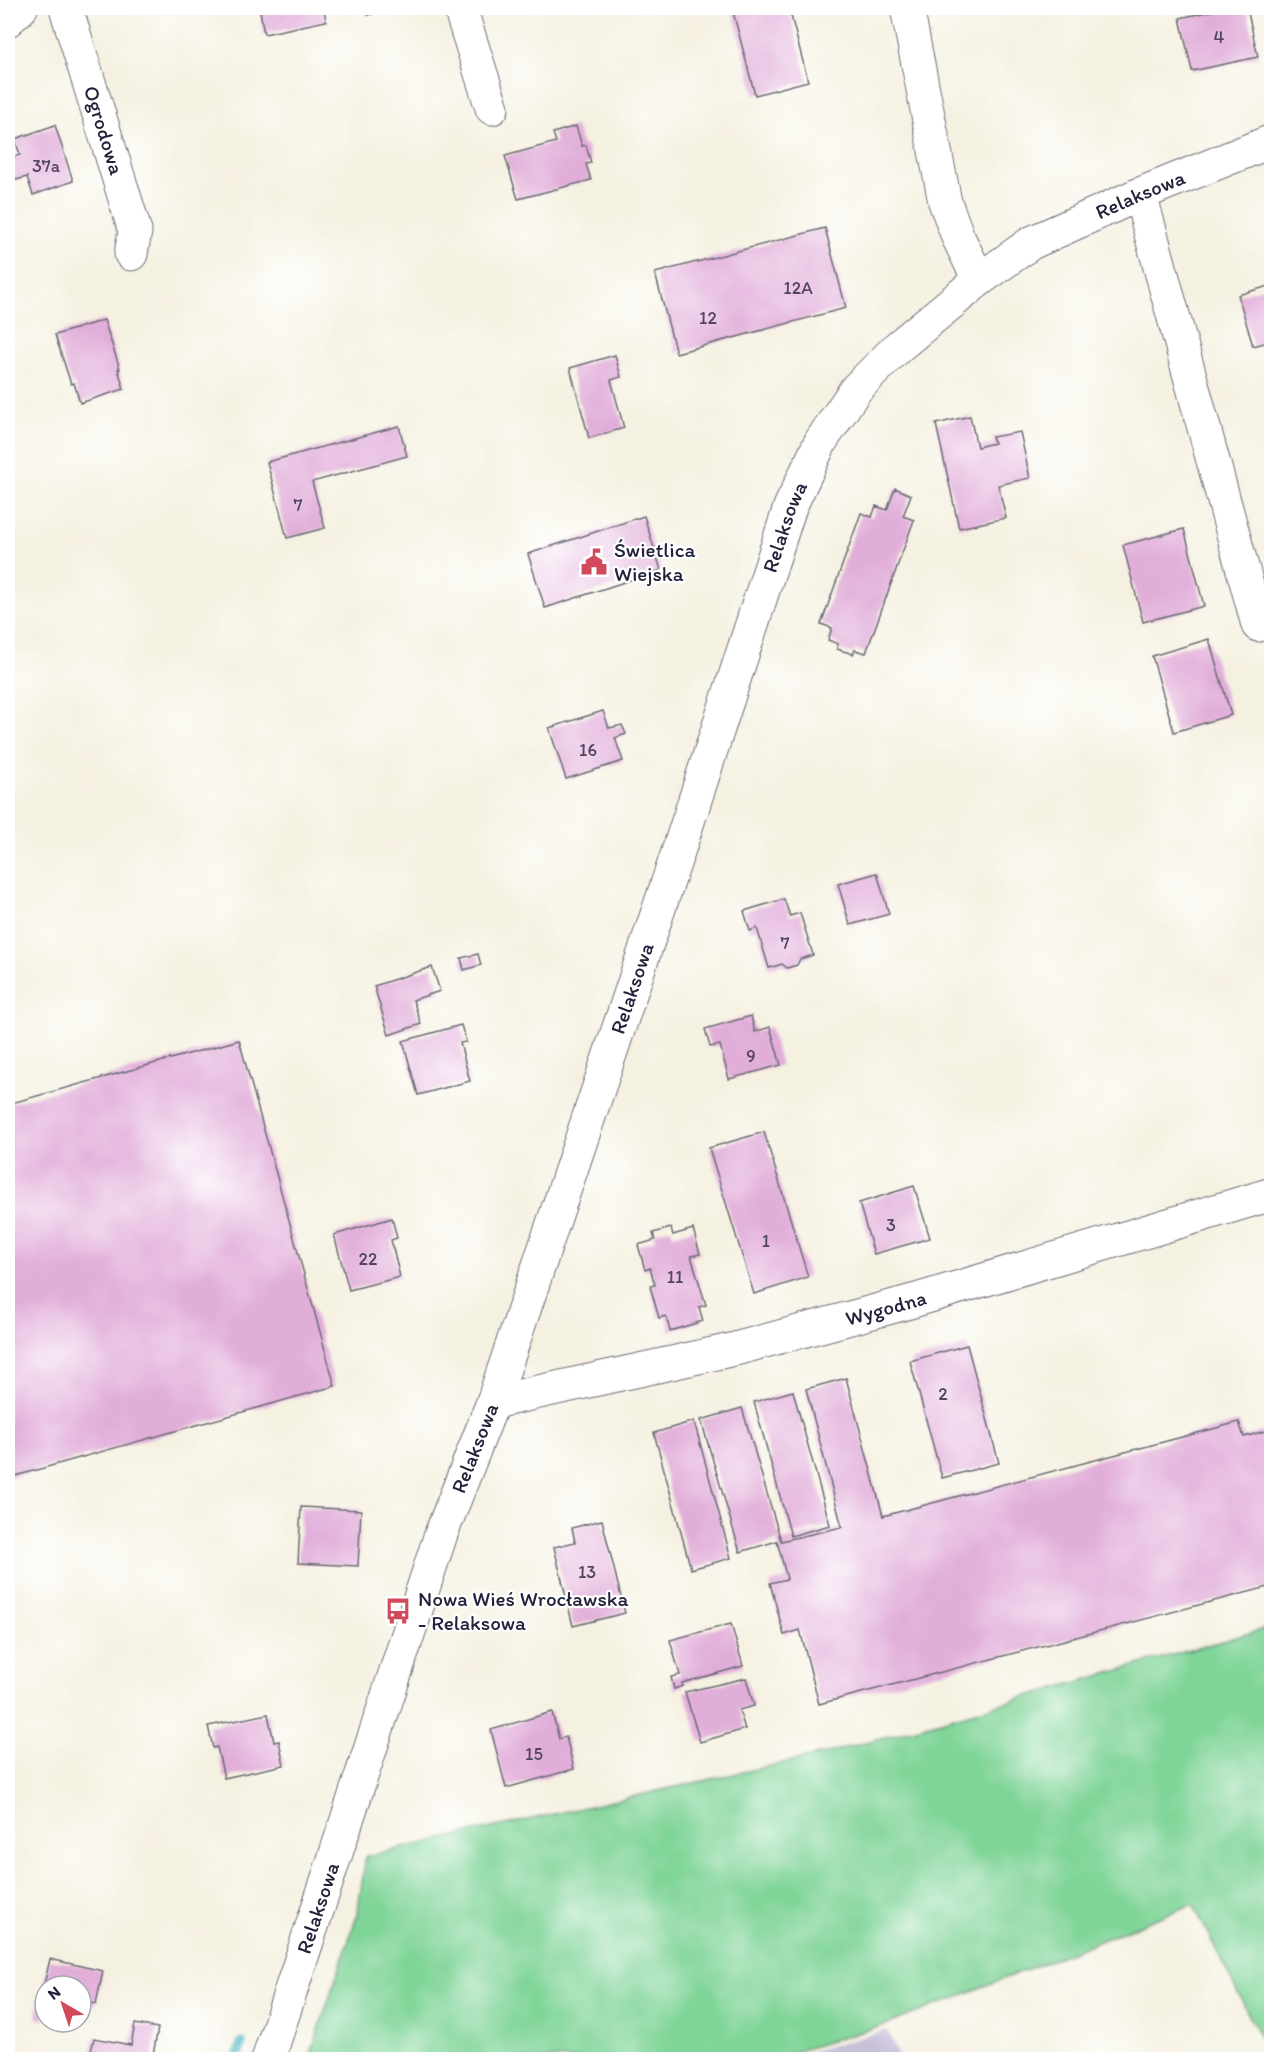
<svg xmlns="http://www.w3.org/2000/svg" width="1279" height="2067" font-family="Itim,sans-serif">
<style>
.industrial{fill:#c8bfd8}
.green{fill:#7fd497;stroke:#507b69;stroke-width:1.5}
.lines{fill:none;stroke-linecap:round;stroke-linejoin:round}
.stream{stroke:#47b4c4;stroke-width:10}
.building{fill:#e1add9}
.minor-casing{stroke:#6c6a75;stroke-width:35}
.minor{stroke:#fff;stroke-width:33}
.labels{text-anchor:middle;stroke-width:4.5;stroke-linejoin:round;paint-order:stroke}
.number-label{font-size:18px;fill:#524562}
.street-label{font-size:21px;fill:#22223b;stroke:#fff}
.poi-label{font-size:21px;fill:#22223b;stroke:#fff;text-anchor:start}
</style>
<rect width="100%" height="100%" fill="#fff"/>
<filter id="ink" filterUnits="userSpaceOnUse"><feTurbulence type="fractalNoise" baseFrequency=".0167" numOctaves="2"/><feDisplacementMap in="SourceGraphic" scale="12" xChannelSelector="R" yChannelSelector="G"/><feConvolveMatrix kernelMatrix="1 2 1 2 8 2 1 2 1" color-interpolation-filters="sRGB"/></filter>
<filter id="wash" filterUnits="userSpaceOnUse"><feTurbulence type="fractalNoise" baseFrequency=".008" numOctaves="4" result="noise"/><feDisplacementMap in="SourceGraphic" scale="24" xChannelSelector="R" yChannelSelector="G"/><feGaussianBlur stdDeviation="1.35" result="paint"/><feColorMatrix in="noise" values="0 0 0 0 0 0 0 0 0 0 0 0 0 0 0 0 0 1.4 0 .05"/><feComposite in="paint" operator="in"/></filter>
<g filter="url(#wash)">
<rect width="100%" height="100%" fill="#f5f1e1"/>
<polygon class="industrial" points="887,2030 900,2059 785,2059"/>
<polygon class="green" points="1271,1627 1271,2059 1193,1904 888,2024 771,2059 309,2059 357,1915 366,1856 828,1753"/>
<g class="lines">
<polyline class="stream" points="236,2060 242,2043"/>
</g>
<g id="blocks">
<g class="building">
<polygon points="276,8 324,8 326,21 264,34 260,11"/>
<polygon points="366,8 391,8 368,15"/>
<polygon points="732,8 789,8 808,81 755,95"/>
<polygon points="1225,8 1247,8 1258,57 1192,71 1180,18"/>
<polygon points="55,125 73,181 33,195 27,177 16,180 9,158 20,155 15,139"/>
<polygon points="576,126 582,146 586,145 591,163 586,164 591,180 518,199 505,156 556,142 553,133"/>
<polygon points="825,228 846,308 676,353 655,273"/>
<polygon points="1272,285 1272,341 1253,346 1238,295"/>
<polygon points="104,320 120,369 118,369 124,389 80,403 74,383 71,384 55,335"/>
<polygon points="615,355 621,377 611,380 624,428 589,438 570,368"/>
<polygon points="970,416 977,447 994,443 992,437 1020,432 1030,478 998,485 1006,518 959,528 936,424"/>
<polygon points="399,426 407,456 312,482 325,528 287,538 267,462"/>
<polygon points="895,488 911,495 903,516 914,520 866,653 855,650 853,654 837,649 838,644 828,640 832,628 821,624 861,513 872,517 876,506 887,510"/>
<polygon points="644,516 661,570 545,608 528,554"/>
<polygon points="1184,529 1204,606 1143,622 1123,545"/>
<polygon points="1209,639 1231,715 1174,732 1152,656"/>
<polygon points="603,711 609,728 622,725 626,734 615,738 623,761 566,779 549,728"/>
<polygon points="877,873 889,914 850,925 838,884"/>
<polygon points="784,899 790,916 800,913 813,955 800,959 797,965 787,968 782,964 769,968 757,928 750,931 744,911"/>
<polygon points="478,954 481,965 464,970 461,958"/>
<polygon points="432,967 440,991 413,1000 421,1024 389,1035 374,986"/>
<polygon points="751,1016 755,1032 770,1027 781,1065 729,1079 720,1045 710,1047 705,1029"/>
<polygon points="461,1025 466,1042 460,1043 470,1081 418,1095 403,1041"/>
<polygon points="239,1040 335,1386 8,1478 8,1104"/>
<polygon points="764,1132 808,1277 754,1294 709,1148"/>
<polygon points="914,1186 930,1238 874,1254 859,1203"/>
<polygon points="392,1218 397,1238 391,1240 400,1277 349,1290 334,1235"/>
<polygon points="671,1228 673,1235 693,1229 700,1254 691,1256 706,1305 699,1307 703,1321 670,1331 666,1316 659,1318 650,1286 655,1285 650,1268 645,1270 638,1245 655,1240 653,1233"/>
<polygon points="967,1345 999,1463 942,1478 910,1361"/>
<polygon points="846,1378 883,1516 1239,1422 1244,1437 1272,1429 1272,1586 819,1704 800,1630 784,1635 770,1583 787,1579 777,1541 740,1552 701,1420 742,1408 781,1541 842,1527 806,1389"/>
<polygon points="793,1391 830,1525 791,1536 754,1402"/>
<polygon points="694,1421 731,1558 691,1569 654,1433"/>
<polygon points="301,1507 361,1510 358,1566 298,1563"/>
<polygon points="602,1520 625,1613 573,1626 554,1547 575,1542 572,1528"/>
<polygon points="731,1624 743,1666 682,1683 683,1686 674,1689 671,1677 680,1675 670,1640"/>
<polygon points="746,1678 754,1706 739,1710 745,1729 700,1742 685,1692"/>
<polygon points="552,1712 559,1739 566,1737 574,1769 506,1788 491,1730"/>
<polygon points="268,1714 274,1742 279,1741 284,1765 224,1778 217,1747 213,1748 208,1726"/>
<polygon points="50,1959 103,1971 96,2004 81,2001 81,1986 45,1986 45,2020 36,2018"/>
<polygon points="135,2024 158,2028 152,2060 89,2060 94,2038 131,2045"/>
</g>
</g>
</g>
<g filter="url(#ink)">
<use href="#blocks" fill-opacity="0" stroke="#6c6a75" stroke-width="1.5"/>
<g class="lines">
<g class="minor-casing">
<g id="minor">
<path id="s1" d="M66,8L135,231L131,254"/>
<polyline points="460,8 492,108"/>
<polyline points="907,8 945,202 958,237 979,280"/>
<polyline points="8,20 21,8"/>
<polyline points="1140,194 1258,625"/>
<path id="s2" d="M493,1402L735,1349L913,1301L1272,1194"/>
<path id="s3" d="M268,2060L441,1534L493,1402L681,843L790,507L821,441L856,389L899,346L979,280L1031,243L1140,194L1272,141"/>
</g>
</g>
<use href="#minor" class="minor"/>
</g>
</g>
<defs>
<g id="civic-bare" transform="scale(2.07)"><path d="M-.6-6.5H3V-4.5H.6V-3L4-1V1h2V6H-6V1h2V-1L-.6-3ZM-1.2 2.5V6h2.4V2.5Z" fill="#d1495b" stroke="#fff" stroke-width="2.5" paint-order="stroke"/></g>
<g id="bus-bare" transform="scale(2.07)"><path d="M-5-6H5V4H4V6H2V4H-2V6H-4V4H-5ZM-3.5-4V0h7V-4ZM-3.5 1.2v1.5H-2V1.2ZM2 1.2v1.5H3.5V1.2Z" fill="#d1495b" stroke="#fff" stroke-width="2.5" paint-order="stroke"/></g>
</defs>
<g fill-rule="evenodd">
<use href="#civic-bare" x="594" y="562"/>
<use href="#bus-bare" x="398" y="1611"/>
</g>
<g class="labels">
<g class="number-label">
<text x="1219" y="43">4</text>
<text x="46" y="172">37a</text>
<text x="798" y="294">12A</text>
<text x="708" y="324">12</text>
<text x="298" y="511">7</text>
<text x="588" y="756">16</text>
<text x="785" y="949">7</text>
<text x="751" y="1062">9</text>
<text x="891" y="1231">3</text>
<text x="766" y="1247">1</text>
<text x="368" y="1265">22</text>
<text x="675" y="1283">11</text>
<text x="943" y="1400">2</text>
<text x="587" y="1578">13</text>
<text x="534" y="1760">15</text>
</g>
<g class="street-label">
<text dy="7" stroke="none"><textPath href="#s1" startOffset="128">Ogrodowa</textPath></text>
<text dy="7" stroke="none"><textPath href="#s3" startOffset="2122">Relaksowa</textPath></text>
<text dy="7" stroke="none"><textPath href="#s3" startOffset="1618">Relaksowa</textPath></text>
<text dy="7" stroke="none"><textPath href="#s3" startOffset="1132">Relaksowa</textPath></text>
<text dy="7" stroke="none"><textPath href="#s2" startOffset="404">Wygodna</textPath></text>
<text dy="7" stroke="none"><textPath href="#s3" startOffset="646">Relaksowa</textPath></text>
<text dy="7" stroke="none"><textPath href="#s3" startOffset="160">Relaksowa</textPath></text>
</g>
<g class="poi-label">
<text x="614" y="557">Świetlica<tspan x="614" dy="24">Wiejska</tspan></text>
<text x="418" y="1606">Nowa Wieś Wrocławska<tspan x="418" dy="24">- Relaksowa</tspan></text>
</g>
</g>
<rect width="1279" height="2067" fill="none" stroke="#fff" stroke-width="30"/>
<g transform="translate(63 2004) rotate(321)"><circle r="28" fill="#ffffff" stroke="#a7a7b1" stroke-width="1.5"/>
<path d="M0-4.5L10 22L0 15L-10 22Z" fill="#d1495b"/>
<text y="-9" font-size="16" font-weight="bold" text-anchor="middle" fill="#22223b">N</text>
</g>
</svg>
